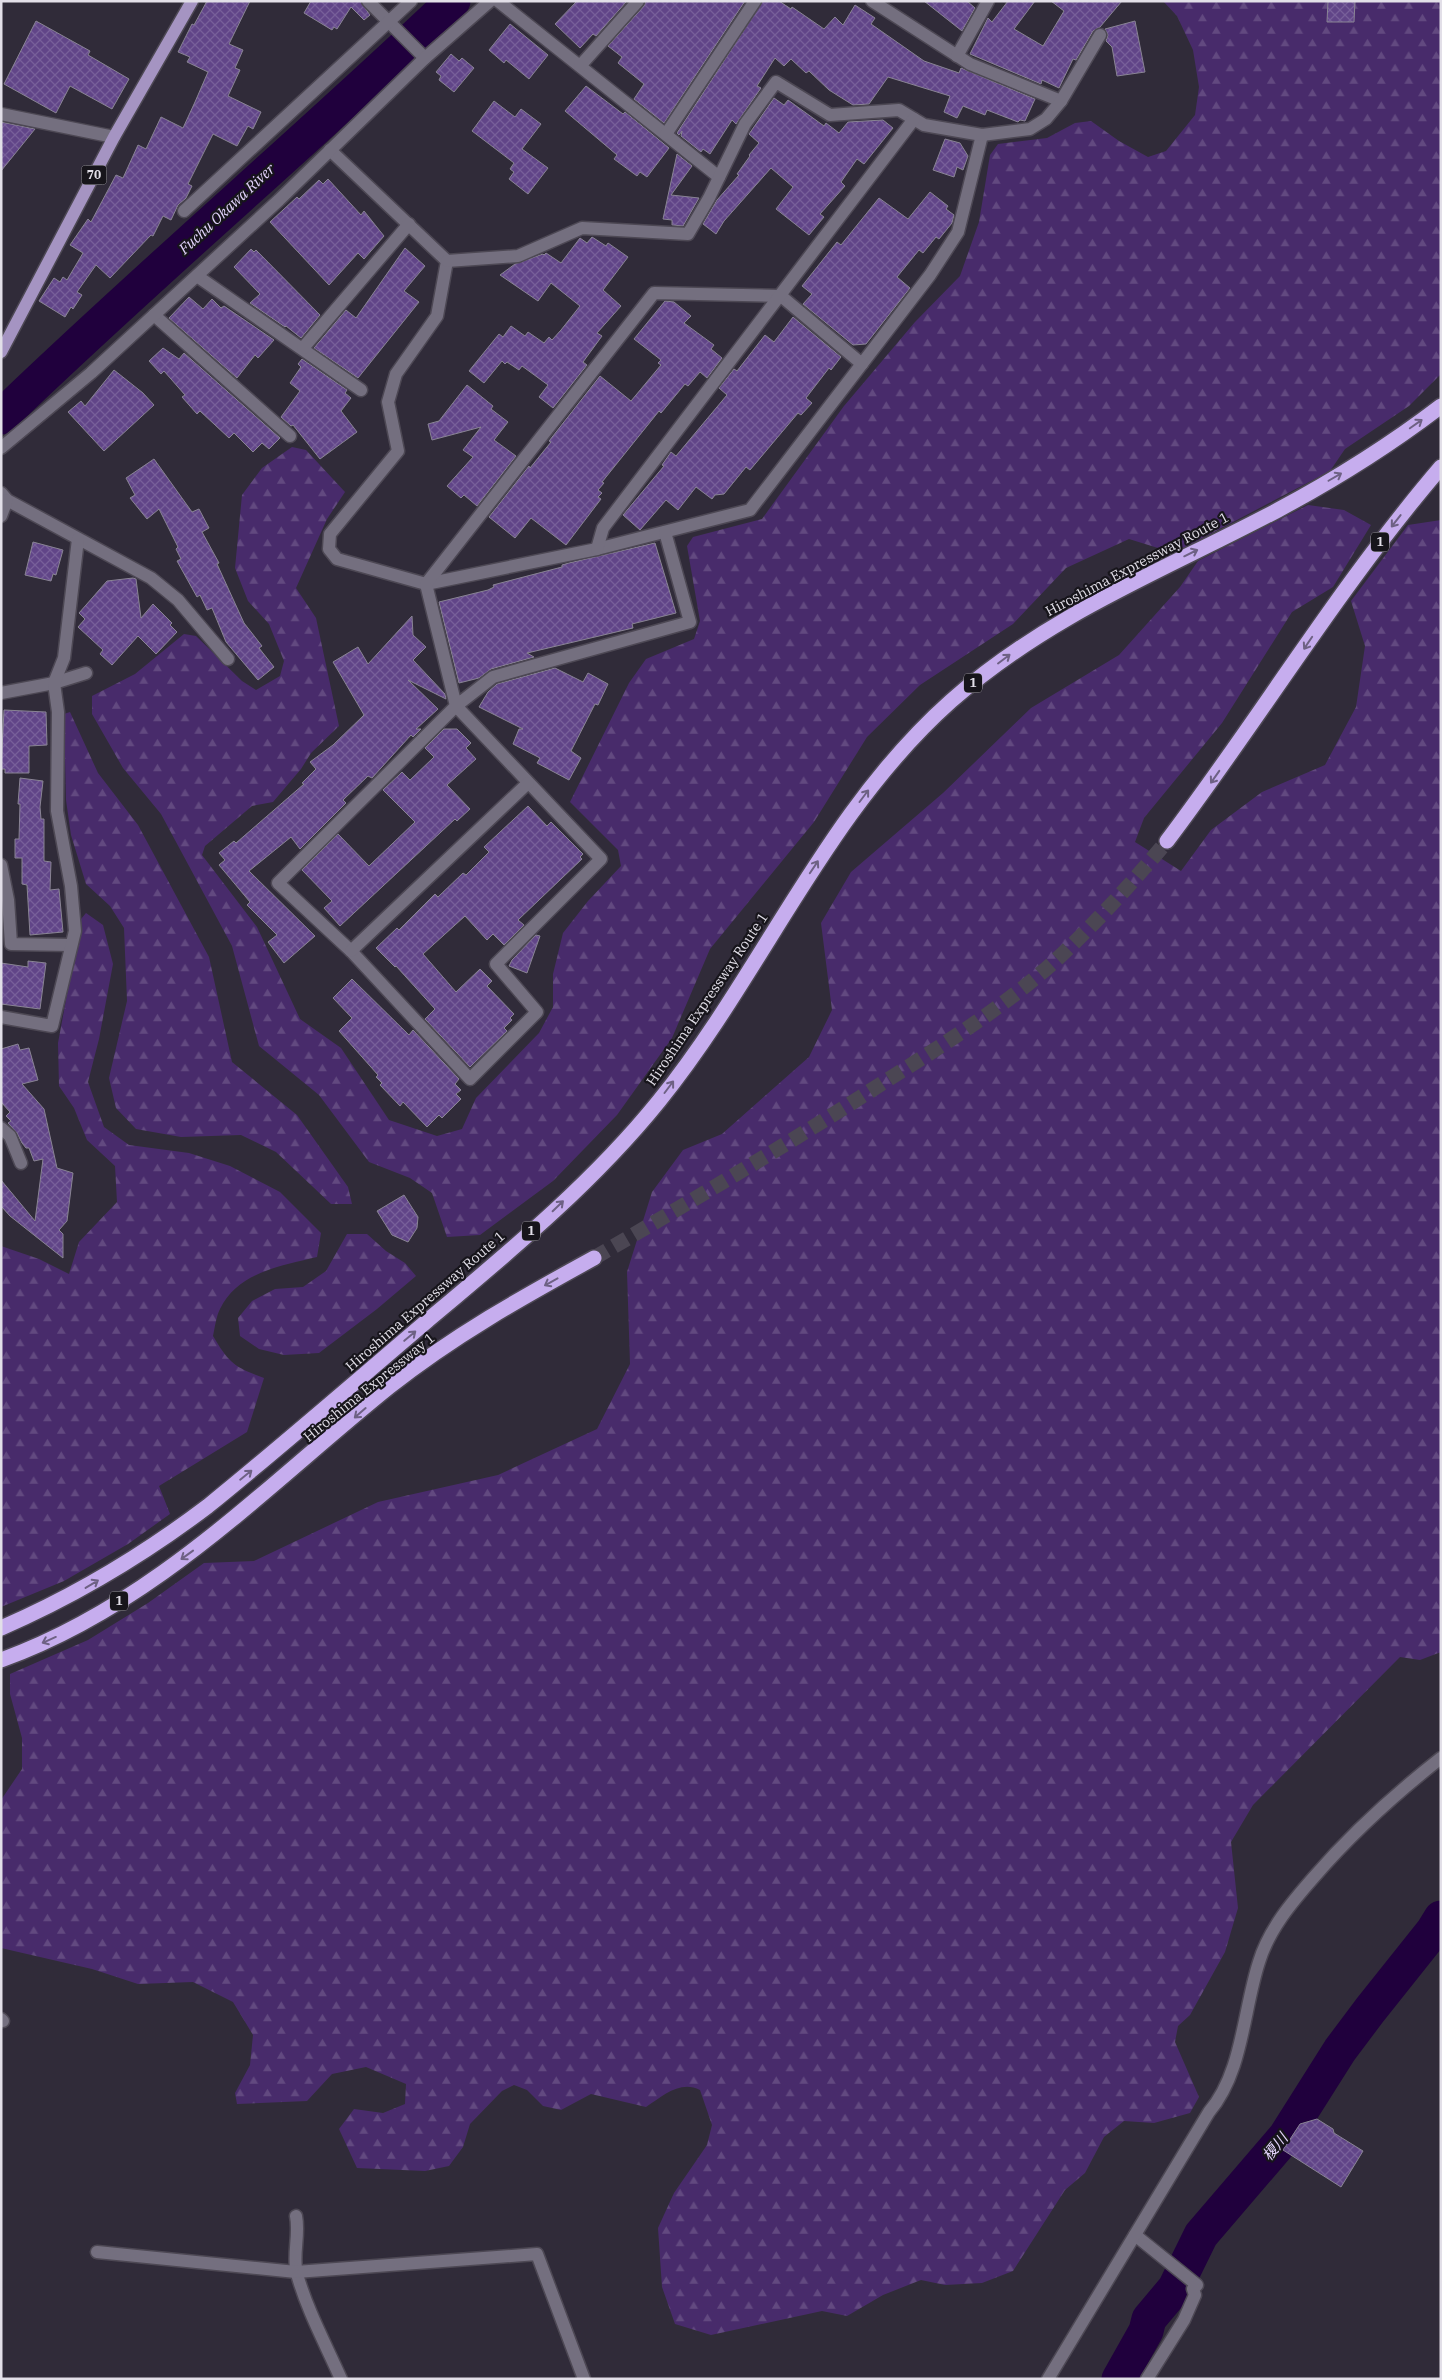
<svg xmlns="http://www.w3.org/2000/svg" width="1442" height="2380" font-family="'IBM Plex Serif','Noto Sans JP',serif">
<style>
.forest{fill:url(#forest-firs)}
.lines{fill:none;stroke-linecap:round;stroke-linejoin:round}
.river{stroke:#20003d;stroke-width:35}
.building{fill:url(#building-cross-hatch);stroke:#898494}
.highway-tunnel{stroke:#4b4653;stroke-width:15;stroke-dasharray:15 8;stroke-linecap:butt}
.minor-casing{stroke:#4d4854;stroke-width:15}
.major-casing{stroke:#4d4854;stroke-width:15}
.highway-casing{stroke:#4d4854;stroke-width:18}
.minor{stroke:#746f7f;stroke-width:12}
.major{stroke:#a594c2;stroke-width:12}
.highway{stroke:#c6adee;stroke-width:15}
.oneway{stroke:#6e6184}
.labels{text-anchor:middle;stroke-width:4.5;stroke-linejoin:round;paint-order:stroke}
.shield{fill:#17151b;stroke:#a5a2aa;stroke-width:1}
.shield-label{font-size:12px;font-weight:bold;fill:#e2dfe8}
.street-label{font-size:14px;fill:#e2dfe8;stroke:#17151b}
.water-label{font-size:15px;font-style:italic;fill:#e2d3fb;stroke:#17151b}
</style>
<defs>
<pattern id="forest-firs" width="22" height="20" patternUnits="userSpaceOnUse" patternTransform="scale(1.25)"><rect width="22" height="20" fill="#482b6b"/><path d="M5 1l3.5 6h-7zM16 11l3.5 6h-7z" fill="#624980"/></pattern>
<pattern id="building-cross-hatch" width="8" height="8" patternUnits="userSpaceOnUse" patternTransform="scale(1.25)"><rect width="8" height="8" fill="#614588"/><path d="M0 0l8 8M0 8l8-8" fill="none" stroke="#775f99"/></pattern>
</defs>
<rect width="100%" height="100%" fill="#302b39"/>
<g class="forest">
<polygon points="1163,1 1441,1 1441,374 1409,406 1345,449 1330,471 1174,553 1129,539 1066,568 1013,624 920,685 867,737 814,822 710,949 672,1038 617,1115 553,1181 480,1235 447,1237 432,1193 410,1178 369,1162 319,1095 259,1046 232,946 161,814 123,768 92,714 92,696 135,674 184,634 196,636 242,681 256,690 280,676 284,661 269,624 248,601 235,568 242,495 262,468 292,447 306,450 345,492 327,519 296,588 316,618 339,726 311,753 301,769 273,802 252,806 205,846 202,855 257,927 300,1019 341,1048 389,1120 437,1136 462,1129 476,1098 539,1033 553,1007 553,974 563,933 588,901 621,866 618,850 570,802 629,683 646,659 694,639 700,621 687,546 693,537 762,519 844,406 915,322 960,276 979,222 990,155 998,144 1047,138 1075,123 1091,121 1119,141 1148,157 1166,151 1195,115 1199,87 1193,50 1177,16"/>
<path d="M1308,505L1344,510L1371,525L1333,587L1292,612L1222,723L1144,818L1135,842L1181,871L1211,830L1262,792L1325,765L1356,707L1365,646L1351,601L1408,525L1441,520V1652L1420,1660L1400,1657L1253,1805L1231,1842L1238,1908L1225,1952L1190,2015L1178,2026L1175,2042L1199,2097L1190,2113L1154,2123L1124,2121L1104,2137L1085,2173L1065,2190L1013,2271L982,2283L945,2285L921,2280L883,2295L847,2316L822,2311L711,2335L675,2324L662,2287L658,2228L674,2193L707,2145L712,2125L700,2090C680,2080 663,2096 646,2107L591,2094L561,2110L543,2106L527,2090L514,2085L502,2091L470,2124L463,2147L449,2166L425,2171L357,2168L339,2129L354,2109L383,2113L405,2104L406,2084L366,2067L332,2074L307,2101L237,2104L235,2093L250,2065L253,2035L233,2002L193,1982L138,1984L92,1969L1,1948V1800L22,1769V1738L10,1694V1674L88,1640L148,1603L204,1563L254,1561L378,1502L498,1475L597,1429L630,1364L627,1272L652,1192L683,1150L722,1134L809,1057L832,1010L821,923L851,872L943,793L1031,708L1119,655L1180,587L1198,561Z"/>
<polygon points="70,712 98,773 138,825 209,957 232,1062 297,1115 348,1187 352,1204 331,1204 276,1152 241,1135 181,1137 136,1129 116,1108 109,1078 127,1001 124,928 110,906 86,884 71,835 66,800 64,714"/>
<path d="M86,913L103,925L113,964L99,1039L88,1082L104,1127L129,1145L189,1153L230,1166L280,1192L321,1233L317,1257C281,1266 238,1272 220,1309C216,1317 215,1327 213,1336C229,1363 234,1367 264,1378L247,1432L159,1486L170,1514L128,1544L64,1581L1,1607V1246L39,1259L69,1274L79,1242L117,1202L115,1166L87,1140L74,1108L59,1086L58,1043L81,919Z"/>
<polygon points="347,1234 367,1234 386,1251 405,1263 416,1276 377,1309 319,1353 284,1355 259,1349 240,1336 238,1318 252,1301 275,1289 303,1287 326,1271"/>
</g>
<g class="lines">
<g class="river">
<path d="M1,417C148,275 305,142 453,1"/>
<polyline points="1119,2379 1146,2331 1149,2319 1175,2288 1201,2235 1285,2137 1340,2050 1370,2010 1433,1931 1441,1918"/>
</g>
</g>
<g class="building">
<polygon points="207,1 250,1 229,44 243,50 235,68 240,70 228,96 261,112 253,129 248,126 237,146 213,134 188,184 192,186 186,198 178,205 171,220 163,216 153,236 151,235 110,278 96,265 77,292 82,295 73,309 71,307 65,317 39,301 54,278 60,282 63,277 67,280 83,253 70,245 88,219 91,222 116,175 123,178 138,145 146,149 161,117 183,128 195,102 208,72 187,62 190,57 178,52 192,24 194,25"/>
<polygon points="311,1 360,1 370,15 364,20 351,7 337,29 334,27 332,30 304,13"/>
<polygon points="577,1 627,1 596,36 593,34 580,48 555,24"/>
<polygon points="646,1 745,1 664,123 634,99 644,84 618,63 622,57 608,46 644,6"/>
<polygon points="763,1 779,1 791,9 792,7 824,29 835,17 843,25 855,5 875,18 871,24 924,61 959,73 961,68 1035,99 1025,121 1020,120 1018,122 987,110 985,115 963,106 957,118 944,112 950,96 888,77 869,104 853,105 829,90 809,71 806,73 791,59 784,66 775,58 757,86 761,88 736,124 732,120 710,154 703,149 701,152 681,136 682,131 679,135 677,133"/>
<polygon points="924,1 967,1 975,8 962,31"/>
<polygon points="1008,1 1035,1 1014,29 1043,46 1064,11 1051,1 1122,1 1100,27 1093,31 1076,60 1073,59 1059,88 1042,80 1041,84 970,54 988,18 992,22"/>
<polygon points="1328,1 1355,1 1354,22 1327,22"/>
<polygon points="36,21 90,51 88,55 129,79 112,109 70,86 56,113 4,84"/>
<polygon points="1135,21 1145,72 1117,76 1112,47 1106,41 1108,35 1105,29"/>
<polygon points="510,24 548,55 529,79 506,60 504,63 489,50"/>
<polygon points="451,54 459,61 462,58 474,68 454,92 439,80 441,76 436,72"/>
<polygon points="586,86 623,114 625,112 669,148 647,177 640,172 637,176 614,159 617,155 565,111"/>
<polygon points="774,98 784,105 788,100 824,126 826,123 839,133 848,122 883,120 893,128 864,164 857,159 841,182 845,186 820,214 824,217 809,235 776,209 793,187 771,168 724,221 716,234 703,224 717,200 739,175 737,174 750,156 749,155 759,143 749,134"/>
<polygon points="494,101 515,117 521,109 541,124 522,149 548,168 528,194 509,179 514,172 510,169 514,163 472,131"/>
<polygon points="1,122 35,129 1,171"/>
<polygon points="945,139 960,143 968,156 963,170 957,167 954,177 933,170"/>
<polygon points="677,154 692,166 671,195 699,198 683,226 672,225 672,220 663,219"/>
<polygon points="328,179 361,215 364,211 384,236 364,259 358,253 329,285 270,222 297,197 299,199 319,180 323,184"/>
<polygon points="930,192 948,206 946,209 954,215 952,223 939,239 936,237 923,253 919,250 897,277 910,288 866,344 853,345 803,304 812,294 802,286 837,242 841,245 879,198 908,219"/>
<polygon points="592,237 606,246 608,243 628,257 603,290 621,306 597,333 602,336 583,362 587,365 553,408 539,397 548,385 522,366 519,370 507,362 505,364 502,361 484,383 469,371 499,334 503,337 511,326 525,336 528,332 544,343 549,337 552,340 561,330 580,306 551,283 538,301 500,275 515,264 543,254 544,255 546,253 561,263 580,238 587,243"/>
<polygon points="405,248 425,266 404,291 419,302 358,378 314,348 346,310 356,318"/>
<polygon points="251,249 254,252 256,250 320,315 301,338 286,326 285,327 250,303 260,294 234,267"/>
<polygon points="189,297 203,309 212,299 221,308 224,306 274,340 258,358 255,355 237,378 169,318"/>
<polygon points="665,301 674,302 691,316 684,323 714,345 711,349 722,358 707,378 700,372 688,386 685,384 661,413 659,411 602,482 604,483 598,490 602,493 598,497 601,499 566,545 531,518 515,538 489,517 529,466 530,468 551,442 549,441 600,376 631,401 661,365 658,363 661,360 634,339"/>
<polygon points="793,317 841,357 831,370 829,368 806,398 812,403 801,415 798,413 750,470 746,467 724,494 715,495 712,499 696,487 678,510 666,500 640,530 623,515 664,466 662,465 671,452 676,456 727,395 719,388 734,369 737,371 765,335 774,342"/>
<polygon points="163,348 179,359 184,353 280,438 269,449 262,443 253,452 234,433 229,438 200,411 197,414 182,397 185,395 164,371 161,374 149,361"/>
<polygon points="302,359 347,390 345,393 351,398 341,411 357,432 320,459 293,425 291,426 281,417 300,391 290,383 301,367 298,364"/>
<polygon points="114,370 143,393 154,405 104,451 68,412 81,401 85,406"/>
<polygon points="467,385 493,406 491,409 508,422 494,440 516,456 477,506 464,495 461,498 447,486 473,457 463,450 481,427 432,440 428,424 439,421"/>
<polygon points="154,459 192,512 199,509 209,528 202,532 219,563 217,564 244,623 262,646 259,648 274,667 258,680 226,642 212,608 207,610 200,595 197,597 177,561 181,559 176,549 178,547 159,509 147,519 130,498 135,495 126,478"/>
<polygon points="33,542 63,550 56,575 53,574 51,581 25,575"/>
<polygon points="655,543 676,613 632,624 633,628 527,653 534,657 491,669 479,678 459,683 439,602 488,590 494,587 493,585 562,567 562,565 569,563"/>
<polygon points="133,578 136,579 141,618 153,604 172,623 170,625 177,632 156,654 138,636 112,665 100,654 103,650 78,627 85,619 79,613 107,581"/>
<polygon points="412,616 413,635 426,647 413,660 445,694 446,699 408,680 438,709 416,729 421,729 413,737 411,735 372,778 368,776 343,800 346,803 300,849 291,837 249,871 315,936 284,963 268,942 277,935 247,905 250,902 219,865 225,860 219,853 234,841 236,843 304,784 302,783 316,769 310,762 333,745 364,715 333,662 358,647 368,664"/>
<polygon points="555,668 583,682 588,673 608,684 598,705 595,704 571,751 581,758 569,780 537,763 540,758 513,744 519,729 523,729 479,707 488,692 497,684"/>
<polygon points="4,710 46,712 47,745 29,746 29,773 5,773 5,769 1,769"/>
<polygon points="444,729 457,729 471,743 466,748 476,759 447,785 470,809 457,821 455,819 340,926 324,908 332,901 302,870 338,834 369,866 415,822 383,790 402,772 410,780 434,757 425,748"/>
<polygon points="20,778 43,781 40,807 41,819 44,819 44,861 51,862 50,890 59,889 63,932 30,935 27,885 22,884 22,858 15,858 15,839 19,839 20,804 18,804"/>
<polygon points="528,806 547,826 551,822 583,854 580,857 582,859 518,920 524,925 504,945 493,934 487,940 465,916 423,954 456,992 480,969 492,981 487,986 514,1014 510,1018 512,1020 504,1028 507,1031 470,1067 425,1019 435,1009 396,966 395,967 376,948 397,928 399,930 435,894 438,897 463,873 466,875 489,852 484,847"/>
<polygon points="536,935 540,936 527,973 509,966 512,960"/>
<polygon points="28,961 46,963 40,1009 1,1004 1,963 28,967"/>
<polygon points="352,979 409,1035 413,1030 459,1079 455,1084 461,1090 456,1094 461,1099 442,1118 439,1115 427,1127 403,1102 400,1106 380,1085 382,1083 376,1077 378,1075 339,1031 352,1018 333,998"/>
<polygon points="18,1044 20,1050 29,1048 38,1080 22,1084 44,1109 57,1168 73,1173 67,1221 59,1230 63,1234 63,1258 10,1216 1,1206 1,1180 35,1221 43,1159 34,1161 29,1148 26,1148 22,1143 17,1133 8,1123 11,1121 6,1116 10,1112 1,1102 1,1049"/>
<polygon points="404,1195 418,1217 417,1228 408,1242 392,1235 377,1211"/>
<polygon points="1317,2119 1333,2129 1334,2133 1363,2151 1341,2187 1283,2150 1300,2124"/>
</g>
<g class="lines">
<path class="highway-tunnel" d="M594,1258C691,1201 787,1145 881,1084C941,1046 1003,1008 1056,960C1096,923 1132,883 1167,841"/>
<g class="minor-casing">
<g id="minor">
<polyline points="368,1 425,58"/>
<polyline points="498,1 719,177"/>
<polyline points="872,1 970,64 1061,101"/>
<polyline points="957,56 988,1"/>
<polyline points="580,66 638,1"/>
<polyline points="1,114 114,137"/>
<polyline points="666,134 755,1"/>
<polyline points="330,150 447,261 437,316 396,374 388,402 398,451 330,534 329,549 337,559 426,584 597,549 750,510 930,275 958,232 982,135"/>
<polyline points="184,211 411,1"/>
<polyline points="447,261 518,256 582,228 688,234 709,198 745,124 776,82 830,115 899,110 924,125 982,135 1030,129 1046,119 1061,101 1100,35"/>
<polyline points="197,276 361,390"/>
<polyline points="154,315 290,436"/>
<polyline points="303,348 409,224"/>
<polyline points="1,448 91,373 279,200 425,58 490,1"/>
<polyline points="1,493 7,500 151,578 178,600 228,659"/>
<polyline points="1,516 7,500"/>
<polyline points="665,532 690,622 493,677 456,706 278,883 351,951 470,1079 537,1012 496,964 601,859 456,706 426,584 654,293 781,296 862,364"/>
<polyline points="597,549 603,528 914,119"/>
<polyline points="1,693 54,683 86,673"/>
<polyline points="1,865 8,900 11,944 71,945"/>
<polyline points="351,951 528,783"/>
<polyline points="1,1017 52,1026 75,931 71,886 57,811 58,712 54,683 64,658 78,539"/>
<polyline points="1,1128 10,1136 21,1163"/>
<polyline points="1,2019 3,2021"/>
<path d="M296,2216C300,2235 292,2256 297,2274C307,2310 326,2345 341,2379"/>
<polyline points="1135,2235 1197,2285 1193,2289 1195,2295 1184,2320 1147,2379"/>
<polyline points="97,2252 296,2272 537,2254 584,2379"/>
<path d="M1048,2379L1209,2112C1243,2072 1243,2011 1259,1962C1269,1929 1292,1902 1314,1877C1352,1833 1395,1794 1441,1758"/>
</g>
</g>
<g class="major-casing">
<polyline id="major" points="1,352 114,137 192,1"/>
</g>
<g class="highway-casing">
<g id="highway">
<path d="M1167,841C1260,718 1340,585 1441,467"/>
<path d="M1,1628C77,1595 142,1556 208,1506C282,1446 354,1383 427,1321C508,1253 592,1184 659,1101C763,972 825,813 951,701C1051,613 1163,571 1278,510C1334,480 1390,445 1441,406"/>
<path d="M1,1660C154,1605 266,1486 389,1387C453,1336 523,1297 594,1258"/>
</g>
</g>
<use href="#minor" class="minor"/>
<use href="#major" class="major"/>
<use href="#highway" class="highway"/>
</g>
<defs><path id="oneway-shaft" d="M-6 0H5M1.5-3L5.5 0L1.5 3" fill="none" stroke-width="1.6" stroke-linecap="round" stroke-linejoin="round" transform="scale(1.25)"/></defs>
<g class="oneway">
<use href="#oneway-shaft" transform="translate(1416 424) rotate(-35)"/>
<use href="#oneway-shaft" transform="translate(1335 477) rotate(-30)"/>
<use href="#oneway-shaft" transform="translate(1396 521) rotate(128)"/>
<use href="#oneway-shaft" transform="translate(1191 553) rotate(-26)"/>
<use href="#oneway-shaft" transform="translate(1308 643) rotate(124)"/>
<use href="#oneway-shaft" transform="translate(1004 659) rotate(-37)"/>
<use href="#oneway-shaft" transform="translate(1215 777) rotate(125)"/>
<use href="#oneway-shaft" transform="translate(864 796) rotate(-53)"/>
<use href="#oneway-shaft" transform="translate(814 867) rotate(-56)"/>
<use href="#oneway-shaft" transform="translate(669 1087) rotate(-53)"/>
<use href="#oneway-shaft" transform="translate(558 1206) rotate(-44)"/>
<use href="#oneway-shaft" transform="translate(551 1282) rotate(151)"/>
<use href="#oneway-shaft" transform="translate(410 1336) rotate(-40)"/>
<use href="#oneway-shaft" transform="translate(360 1413) rotate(139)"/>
<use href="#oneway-shaft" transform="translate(246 1475) rotate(-39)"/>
<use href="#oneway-shaft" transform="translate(187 1555) rotate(144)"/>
<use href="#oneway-shaft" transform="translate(92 1584) rotate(-31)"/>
<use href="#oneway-shaft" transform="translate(49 1640) rotate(156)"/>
</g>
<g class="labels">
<g class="shield">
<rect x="81.5" y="165.5" width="25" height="19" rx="4"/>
<rect x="1371" y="532.5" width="18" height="19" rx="4"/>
<rect x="964" y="673.5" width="18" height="19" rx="4"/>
<rect x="522" y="1221.5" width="18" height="19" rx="4"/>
<rect x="110" y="1591.5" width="18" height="19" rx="4"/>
</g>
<g class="shield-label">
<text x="94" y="179">70</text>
<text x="1380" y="546">1</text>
<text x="973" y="687">1</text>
<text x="531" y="1235">1</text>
<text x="119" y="1605">1</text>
</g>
<g class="street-label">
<text transform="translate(1137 564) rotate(-28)" y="5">Hiroshima Expressway Route 1</text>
<text transform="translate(707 999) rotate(-56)" y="5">Hiroshima Expressway Route 1</text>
<text transform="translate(425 1301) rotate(-41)" y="5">Hiroshima Expressway Route 1</text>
<text transform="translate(369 1387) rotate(-39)" y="5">Hiroshima Expressway 1</text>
</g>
<g class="water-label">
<text transform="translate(227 209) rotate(-43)" y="5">Fuchu Okawa River</text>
<text transform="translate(1275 2147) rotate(-51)" y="5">榎川</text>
</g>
</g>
<rect width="1442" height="2380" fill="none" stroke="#e2dfe8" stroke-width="5"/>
</svg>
